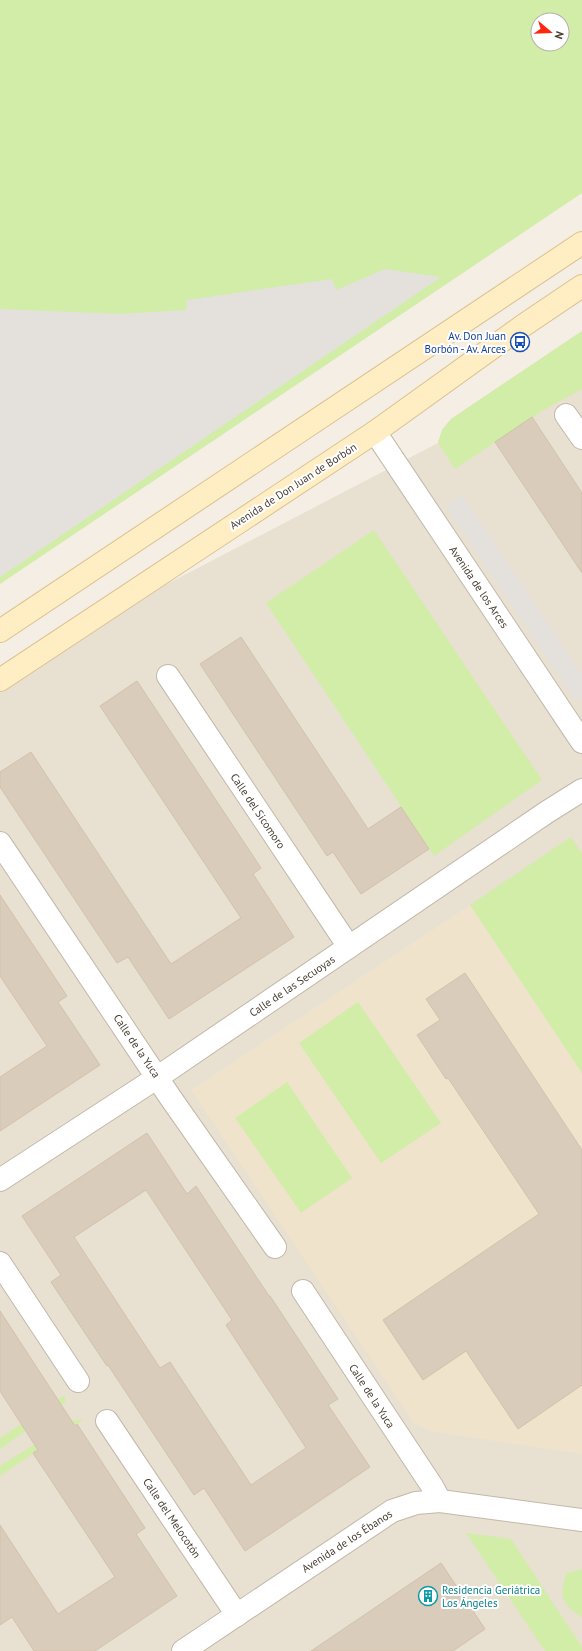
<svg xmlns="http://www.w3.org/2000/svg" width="582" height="1651" font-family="'PT Sans',sans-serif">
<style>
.residential{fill:#e8e0d1}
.education{fill:#efe3cc}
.green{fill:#d1eda8;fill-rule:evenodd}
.parking{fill:#e4e1dd}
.building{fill:#daccbb;stroke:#d2c1ab;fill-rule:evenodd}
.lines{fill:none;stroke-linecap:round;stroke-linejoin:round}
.street-casing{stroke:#c3b8a9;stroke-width:24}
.secondary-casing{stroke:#d8c28f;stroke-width:24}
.street{stroke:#fff;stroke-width:22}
.secondary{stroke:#ffedc3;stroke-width:22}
.labels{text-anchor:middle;stroke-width:4;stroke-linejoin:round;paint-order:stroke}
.transit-label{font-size:11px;fill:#164399;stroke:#fff;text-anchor:end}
.street-label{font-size:11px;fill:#473e33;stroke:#fff}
.culture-label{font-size:11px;fill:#0d838f;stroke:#fff;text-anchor:start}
</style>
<rect width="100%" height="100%" fill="#f4eee4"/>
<polygon class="residential" points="582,331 582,1651 0,1651 0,671 438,443 442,430 451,419"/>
<polygon class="education" points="470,905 582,1073 582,1454 429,1431 414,1423 191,1090"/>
<g class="green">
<path d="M0,0H582V193L0,584ZM538,20H562V44H538Z"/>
<polygon points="582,331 582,389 542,411 455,469 438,443 442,430 451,419"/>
<polygon points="374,530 542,780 434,856 266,603"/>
<polygon points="571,837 582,854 582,1073 470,905"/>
<polygon points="358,1002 441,1123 381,1163 299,1043"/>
<polygon points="287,1082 352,1178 301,1213 235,1118"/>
<polygon points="65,1395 65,1403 0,1449 0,1438"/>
<path d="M73,1420H83L0,1476V1466C24,1450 49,1437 73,1420Z"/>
<polygon points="466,1533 511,1539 582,1647 582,1651 545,1651"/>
<path d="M582,1569V1617C562,1605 558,1595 567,1573Z"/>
</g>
<g class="parking">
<polygon points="385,269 441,277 0,577 0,309 120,314 186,310 187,300 332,279 336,290"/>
<polygon points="462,494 582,674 582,698 576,701 446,506"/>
</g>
<g class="building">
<polygon points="532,417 582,493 582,573 495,442"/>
<polygon points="241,637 368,829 401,807 429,849 361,894 333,852 327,856 200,664"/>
<polygon points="137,681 261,868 253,874 294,937 169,1019 128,957 117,963 0,787 0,772 31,752 171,964 241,918 100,706"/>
<polygon points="0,895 67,996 58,1002 100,1065 0,1131 0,1077 47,1046 0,976"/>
<polygon points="465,973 582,1150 582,1385 518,1429 466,1351 423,1380 383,1320 539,1214 448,1078 446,1079 417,1035 440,1020 426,999"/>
<path d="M147,1133L187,1194L196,1186L269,1296H270L338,1399L328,1405L370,1467L245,1551L204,1488L194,1495L108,1365L107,1366L51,1282L61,1275L22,1216ZM146,1190L232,1320L226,1325L306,1448L251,1485L170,1362L160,1368L74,1237Z"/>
<polygon points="0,1311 75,1426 77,1424 145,1528 136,1534 177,1596 95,1651 34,1651 12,1617 0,1625 0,1525 58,1614 115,1577 33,1453 38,1450 0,1391"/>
<polygon points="441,1563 485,1629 453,1651 311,1651"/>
</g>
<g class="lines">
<g class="street-casing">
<g id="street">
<polyline points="566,415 582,438"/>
<polyline points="375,432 582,742"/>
<polyline points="168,676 349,947"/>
<polyline points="0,843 170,1097 275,1247"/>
<polyline points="0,1180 158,1077 547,812 582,790"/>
<polyline points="0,1263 78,1381"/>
<polyline points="303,1291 432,1486 440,1501"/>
<polyline points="107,1421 237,1615"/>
<polyline points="183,1651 392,1511 416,1503 440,1501 582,1520"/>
</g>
</g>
<g class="secondary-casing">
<g id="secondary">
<polyline points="0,631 582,243"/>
<polyline points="0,680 375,432 524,325 582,286"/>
</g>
</g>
<use href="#street" class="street"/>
<use href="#secondary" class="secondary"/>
</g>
<defs>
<g id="bus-ring" transform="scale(1)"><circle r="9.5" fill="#fff" stroke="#1a4fb4" stroke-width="1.5"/><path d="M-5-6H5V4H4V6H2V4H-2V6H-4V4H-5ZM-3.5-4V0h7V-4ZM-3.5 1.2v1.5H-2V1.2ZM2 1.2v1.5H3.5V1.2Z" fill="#1a4fb4"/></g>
<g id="building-ring" transform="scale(1)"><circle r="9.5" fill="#fff" stroke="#0f9aa8" stroke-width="1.5"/><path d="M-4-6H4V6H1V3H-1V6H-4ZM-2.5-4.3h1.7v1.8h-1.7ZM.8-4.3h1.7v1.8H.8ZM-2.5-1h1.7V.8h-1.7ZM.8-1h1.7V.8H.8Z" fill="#0f9aa8"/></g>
</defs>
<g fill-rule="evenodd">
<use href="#bus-ring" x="520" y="342"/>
<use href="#building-ring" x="428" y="1596"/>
</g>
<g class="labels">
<g class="transit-label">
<text x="506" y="340">Av. Don Juan<tspan x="506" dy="13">Borbón - Av. Arces</tspan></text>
</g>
<g class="street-label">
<text transform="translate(293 486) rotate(-33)" y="4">Avenida de Don Juan de Borbón</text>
<text transform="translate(479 587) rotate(56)" y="4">Avenida de los Arces</text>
<text transform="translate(258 811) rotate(56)" y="4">Calle del Sicomoro</text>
<text transform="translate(292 986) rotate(-34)" y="4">Calle de las Secuoyas</text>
<text transform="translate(137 1046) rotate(56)" y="4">Calle de la Yuca</text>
<text transform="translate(372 1396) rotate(57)" y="4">Calle de la Yuca</text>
<text transform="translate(172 1518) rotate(56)" y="4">Calle del Melocotón</text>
<text transform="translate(347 1541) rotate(-33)" y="4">Avenida de los Ébanos</text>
</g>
<g class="culture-label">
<text x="442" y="1594">Residencia Geriátrica<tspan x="442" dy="13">Los Ángeles</tspan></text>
</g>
</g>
<g transform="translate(550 32) rotate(109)"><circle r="19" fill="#ffffff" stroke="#b5b2ad"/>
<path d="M0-3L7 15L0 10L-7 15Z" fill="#ff2710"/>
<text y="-6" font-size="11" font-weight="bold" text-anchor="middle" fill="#473e33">N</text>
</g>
</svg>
